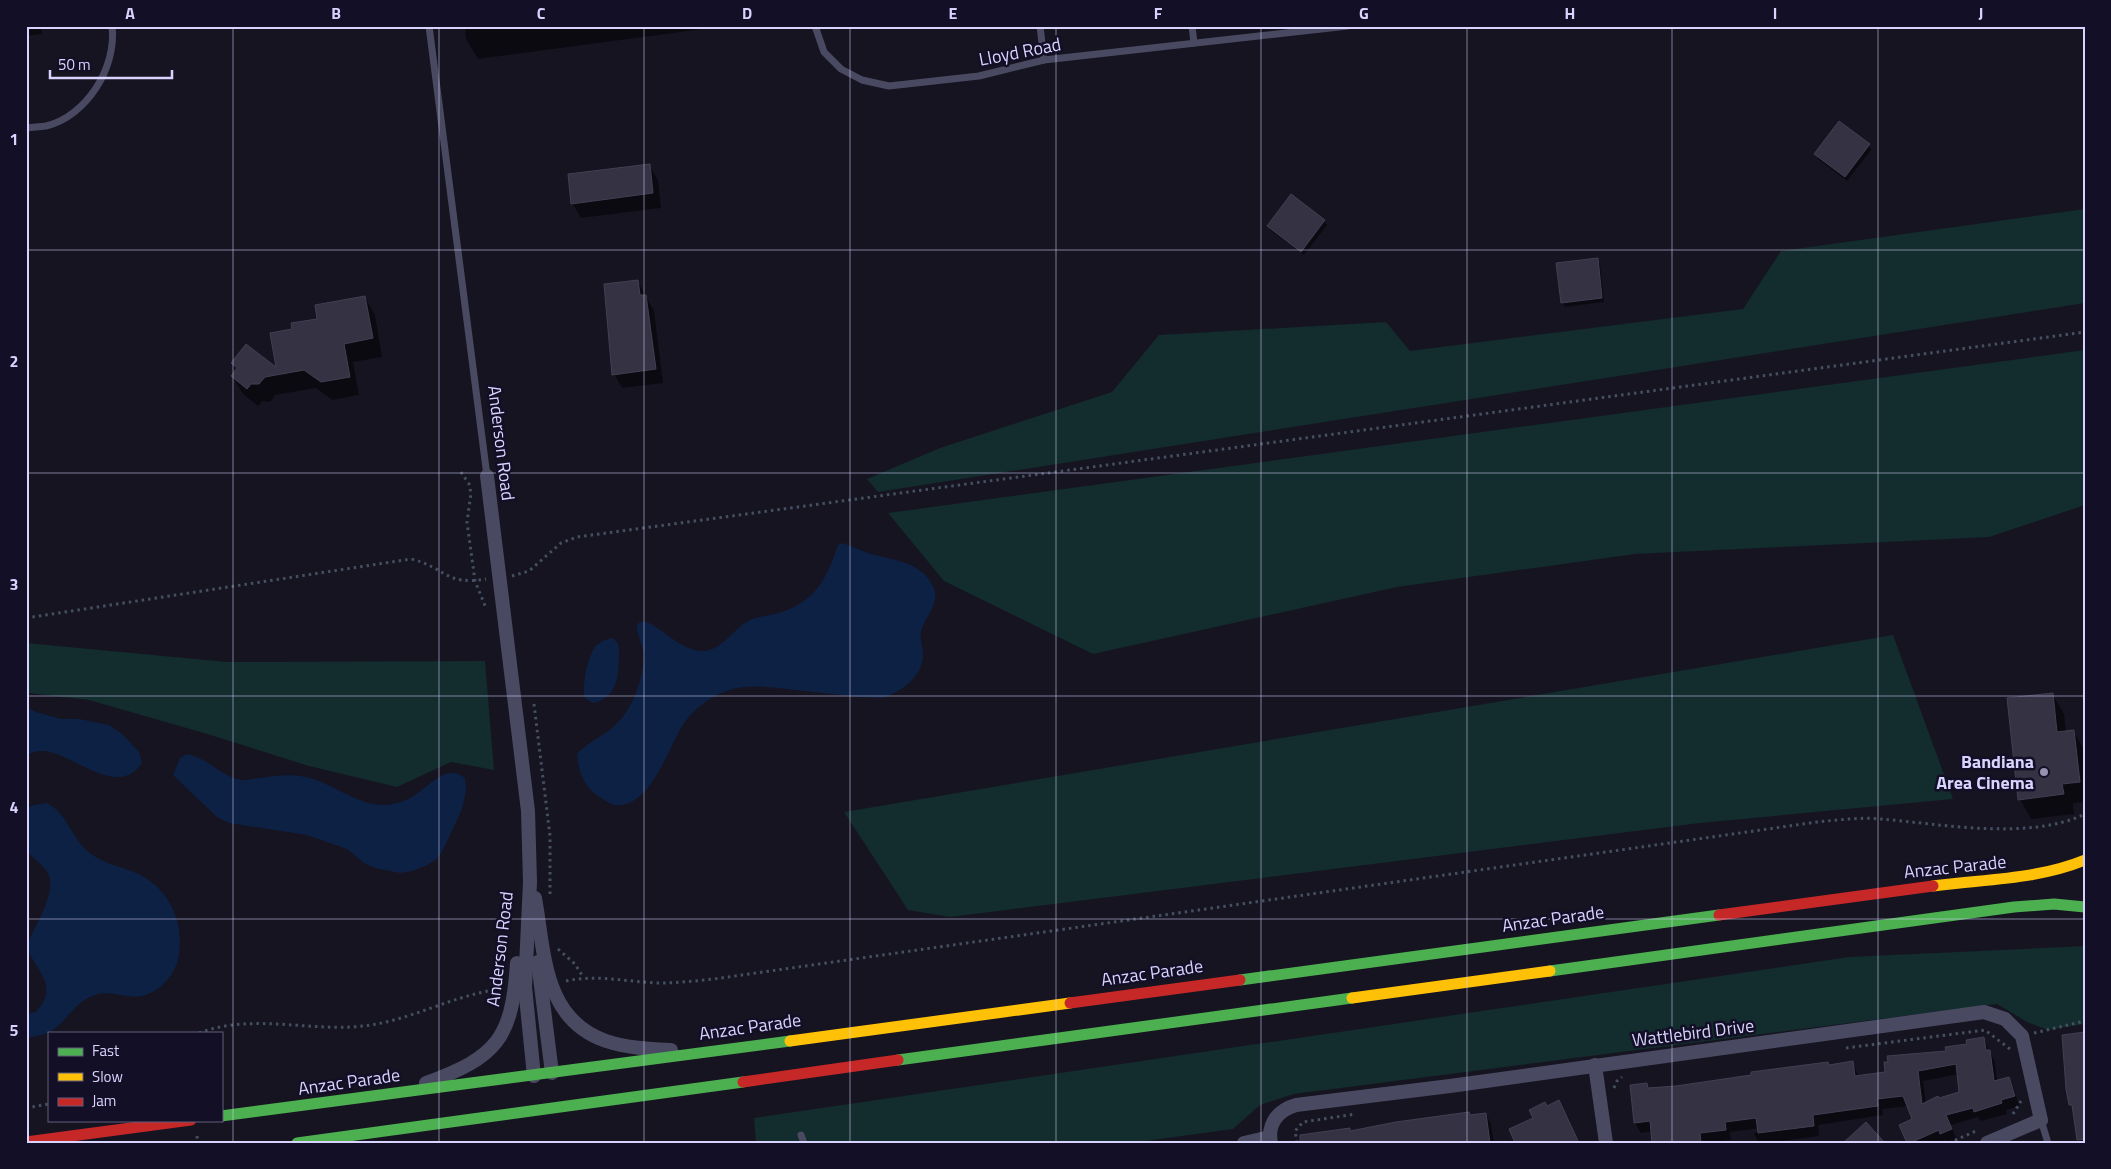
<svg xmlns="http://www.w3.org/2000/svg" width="2111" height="1169" font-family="'Titillium Web',sans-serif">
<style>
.green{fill:#132c2d}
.water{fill:#0d2144}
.shadow{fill:#0007;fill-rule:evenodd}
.building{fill:#343243;stroke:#433f54;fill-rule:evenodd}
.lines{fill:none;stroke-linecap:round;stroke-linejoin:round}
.path{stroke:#44505f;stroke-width:3;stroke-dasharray:2.5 4;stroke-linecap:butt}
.lane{stroke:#4a4962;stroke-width:7}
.street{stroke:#4a4962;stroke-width:14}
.fast{stroke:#4caf50;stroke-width:11}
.slow{stroke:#ffc107;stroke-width:11}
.jam{stroke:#c62828;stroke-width:11}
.grid{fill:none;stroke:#d9d4ff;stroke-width:1;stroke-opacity:0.55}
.poi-dot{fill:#9591b1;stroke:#130f26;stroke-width:2}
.labels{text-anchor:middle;stroke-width:5;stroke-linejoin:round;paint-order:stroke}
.street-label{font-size:18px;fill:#d9d4ff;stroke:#130f26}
.poi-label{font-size:18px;font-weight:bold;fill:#d9d4ff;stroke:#130f26;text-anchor:end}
.neatline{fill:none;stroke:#d9d4ff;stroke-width:2}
.grid-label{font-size:16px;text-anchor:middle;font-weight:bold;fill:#d9d4ff}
</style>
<rect width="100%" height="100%" fill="#161421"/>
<g class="green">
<polygon points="2085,209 2085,303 878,492 867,479 940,448 1112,392 1159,335 1386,322 1410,351 1743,309 1781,251"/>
<polygon points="2085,350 2085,505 1989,537 1635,554 1397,587 1093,654 944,581 888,513"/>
<polygon points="1893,635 1953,799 1700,823 950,917 908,910 844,812"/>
<polygon points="26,643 227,662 485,661 494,770 451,762 397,787 309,766 204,733 89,700 29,693 26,691"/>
<polygon points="2085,946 2085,1024 2048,1030 2027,1022 1997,1004 1294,1094 1260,1105 1233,1129 1131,1143 756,1143 754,1118 1849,957"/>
</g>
<g class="water">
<path d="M843,543C851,546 859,550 868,553C886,559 911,560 925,575C947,598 928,610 921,631C919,639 924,649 923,657C921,679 900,692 882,698C857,697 831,694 806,691C782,689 751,682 727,691C707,698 692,710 681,728C668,750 649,809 615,805C610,804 603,799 598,796C584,787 578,770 577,754C587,743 599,738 611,729C632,712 642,683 644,657C644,645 636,635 637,624L641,622H647C666,631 682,652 705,651C720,650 733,631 745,623C755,616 770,616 782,612C817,600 827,577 838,545Z"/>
<path d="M613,638L618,644L619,650C619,673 619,697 593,703L585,698C581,688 588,656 595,647C599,642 606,639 613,638Z"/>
<path d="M26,707L36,712L61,719H79L109,725L122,734L139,752L142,763C116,801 71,750 41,751C37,751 31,753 26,755Z"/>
<path d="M187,754C208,758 220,776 241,780C247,781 254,778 260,778C280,775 297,773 316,780C338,788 360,805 384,805C393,805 402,802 410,798C428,789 445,762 465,778L466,790L462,809L443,850L437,859L427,865L412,871L400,873L375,868L364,863L347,849L307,835L229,823L217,817L173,775L180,758Z"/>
<path d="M47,803C69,815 71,839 91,854C104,863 121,867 136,873C168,887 184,920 179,954C177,971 164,988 148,994C130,1002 113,989 95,995C76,1001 68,1019 52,1031C45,1035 34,1036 26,1038V1014L36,1012C58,987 41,976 28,951L27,946C33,927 61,889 46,870C40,863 33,857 26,851V809L34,805Z"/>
</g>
<g class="shadow">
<polygon points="26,26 41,26 42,34 26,36"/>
<polygon points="465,26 726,26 478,59 466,39"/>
<polygon points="1869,145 1871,150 1847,181 1818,159 1816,154"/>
<polygon points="649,165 658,180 661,208 581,218 572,203"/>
<polygon points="1324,221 1327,225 1304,255 1271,231 1268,226"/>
<polygon points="1597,260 1600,264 1604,302 1565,307 1562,303"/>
<polygon points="638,282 654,311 663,383 622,388 614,374"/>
<polygon points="365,297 375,315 382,357 353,362 359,395 332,400 316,388 275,395 270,402 262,401 258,406 243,394 232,376 236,371 232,363 277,370 293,330"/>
<polygon points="2052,694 2064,714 2066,732 2073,731 2085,751 2085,802 2073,803 2074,814 2031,819 2020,799"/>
<path d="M1984,1039L1995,1062L1997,1082L2008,1078L2014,1088L2019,1106L2006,1110L2007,1114L1981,1121L1978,1117L1951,1125L1956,1139L1948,1143L1945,1140L1939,1143H1908L1914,1120L1908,1106L1882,1109L1883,1115L1818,1125L1819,1136L1766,1143H1759L1754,1134L1761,1128L1730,1132L1731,1140L1709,1143H1653L1652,1131L1641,1133L1635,1123L1647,1084L1649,1089L1676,1087L1853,1063L1859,1077L1887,1073ZM1959,1074L1961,1092L1926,1103L1923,1081Z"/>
<polygon points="1486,1114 1491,1124 1494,1143 1307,1143 1349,1129 1351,1132"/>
</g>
<g class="building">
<polygon points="1839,121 1870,144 1845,177 1814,154"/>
<polygon points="650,164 653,193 571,204 568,174"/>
<polygon points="1291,194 1325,220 1301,252 1267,226"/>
<polygon points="1598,258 1602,298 1561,303 1556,263"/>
<polygon points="638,280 640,295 646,295 656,369 612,375 604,284"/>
<polygon points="365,296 373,338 344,344 350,377 321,382 304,370 265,377 259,384 251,384 247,389 231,376 237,368 231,363 246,344 276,367 270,333 292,329 291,323 317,319 315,305"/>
<polygon points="2053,693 2057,732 2074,730 2080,782 2062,784 2064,794 2018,800 2007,698"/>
<polygon points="2085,1032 2085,1139 2077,1140 2072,1105 2069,1105 2066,1089 2062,1035"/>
<path d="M1984,1037L1986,1050H1990L1994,1081L2009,1077L2015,1096L2001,1100L2002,1103L1974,1112L1973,1108L1946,1115L1952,1129L1940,1134L1939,1130L1910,1143H1907L1899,1125L1912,1119L1903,1096L1877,1099L1878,1106L1813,1115L1814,1126L1758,1133L1756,1118L1725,1122L1726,1130L1700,1133L1701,1143H1652L1650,1121L1634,1123L1630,1085L1647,1083L1648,1088L1676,1086L1751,1075V1072L1828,1062L1829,1065L1853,1061L1855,1076L1885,1072L1884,1062H1888L1887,1056L1946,1051L1945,1047L1967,1044L1966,1040ZM1956,1064L1959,1092L1939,1098L1938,1096L1922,1104L1918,1071Z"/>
<polygon points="1559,1100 1579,1143 1515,1143 1509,1129 1533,1118 1529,1110 1545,1102 1547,1106"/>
<polygon points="1469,1112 1470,1115 1486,1113 1490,1143 1300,1143 1300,1135 1350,1128 1350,1131 1396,1122"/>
<polygon points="1866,1122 1885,1143 1843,1143"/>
</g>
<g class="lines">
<g class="path">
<polyline points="461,472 469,484 471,493 467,522 475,581 486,608"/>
<polyline points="512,576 529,571 561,543 577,537 2085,332"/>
<path d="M26,618L411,559C445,567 445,586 486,579"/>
<polyline points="534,704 550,836 550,895"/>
<polyline points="558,949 575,964 583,977"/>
<path d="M566,981C597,974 627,982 659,983C677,983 695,981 714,979L1817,822C1838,820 1860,817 1881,819C1942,824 2029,841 2085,814"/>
<path d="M199,1033C254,1012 315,1034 371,1025C415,1018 455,995 500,989"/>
<polyline points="2034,1033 2085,1021"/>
<polyline points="1846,1048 1985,1030 2010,1049"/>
<polyline points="1614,1088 1617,1081 1622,1077"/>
<polyline points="26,1108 49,1104"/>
<polyline points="2013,1114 2021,1101"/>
<polyline points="197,1136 198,1143"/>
<polyline points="1297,1143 1295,1131 1303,1122 1356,1114"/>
<polyline points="1949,1143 1978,1130"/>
</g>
<g class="lane">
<polyline points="429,26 487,476"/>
<polyline points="815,26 824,52 841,69 862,80 889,86 979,76 1044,60 1348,26"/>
<polyline points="1040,26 1044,60"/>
<polyline points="1192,26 1194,43"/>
<path d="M26,128C33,127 39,127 46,126C87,116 117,67 112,26"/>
<polyline points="2041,1120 2048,1143"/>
<polyline points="801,1135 804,1143"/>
</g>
<g class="street">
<polyline points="487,476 528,811 530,882 525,987 534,1076"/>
<path d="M535,898C545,954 543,1019 606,1041C627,1048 650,1049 671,1050"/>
<polyline points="538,962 552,1073"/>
<polyline points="1595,1065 1606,1143"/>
<path d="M426,1083C497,1057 512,1039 517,963"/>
<polyline points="1244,1143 1270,1137"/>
<path d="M1271,1143C1267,1124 1278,1110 1296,1105L1450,1086L1984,1012L2005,1019L2022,1036L2041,1120L1987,1143"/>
</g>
<g class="fast">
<polyline points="1550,971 2014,907 2054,904 2085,907"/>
<polyline points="1240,980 1719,915"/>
<polyline points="898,1060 1352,998"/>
<polyline points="221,1116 790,1041"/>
<polyline points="297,1143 743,1082"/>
</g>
<g class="slow">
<path d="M1933,886C1985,879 2036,880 2085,860"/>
<polyline points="1352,998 1550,971"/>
<polyline points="790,1041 1070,1003"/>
</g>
<g class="jam">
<polyline points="1719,915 1933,886"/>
<polyline points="1070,1003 1240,980"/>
<polyline points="743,1082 898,1060"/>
<polyline points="26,1142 191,1120"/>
</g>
</g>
<path class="grid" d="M233,26V1143M439,26V1143M644,26V1143M850,26V1143M1056,26V1143M1261,26V1143M1467,26V1143M1672,26V1143M1878,26V1143M26,250H2085M26,473H2085M26,696H2085M26,919H2085"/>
<circle class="poi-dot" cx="2044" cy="772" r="5"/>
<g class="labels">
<g class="street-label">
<text transform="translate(1020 52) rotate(-11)" y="6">Lloyd Road</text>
<text transform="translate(501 443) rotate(83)" y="6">Anderson Road</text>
<text transform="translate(1955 867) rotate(-6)" y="6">Anzac Parade</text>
<text transform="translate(1553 919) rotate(-8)" y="6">Anzac Parade</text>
<text transform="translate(500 949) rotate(-83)" y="6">Anderson Road</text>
<text transform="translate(1152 973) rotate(-8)" y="6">Anzac Parade</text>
<text transform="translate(750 1027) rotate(-8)" y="6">Anzac Parade</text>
<text transform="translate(1693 1033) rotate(-7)" y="6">Wattlebird Drive</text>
<text transform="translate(349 1082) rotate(-8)" y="6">Anzac Parade</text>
</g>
<g class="poi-label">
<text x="2034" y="768">Bandiana<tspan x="2034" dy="21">Area Cinema</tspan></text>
</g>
</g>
<rect width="2111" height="1169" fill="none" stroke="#130f26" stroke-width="55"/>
<rect x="48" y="1032" width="175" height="90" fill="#130f26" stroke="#625e7d"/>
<rect x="58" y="1048" width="25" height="8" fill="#4caf50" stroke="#625e7d"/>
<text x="92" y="1056" font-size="15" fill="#d9d4ff">Fast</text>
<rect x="58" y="1073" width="25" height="8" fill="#ffc107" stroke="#625e7d"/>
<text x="92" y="1082" font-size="15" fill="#d9d4ff">Slow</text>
<rect x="58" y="1098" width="25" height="8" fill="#c62828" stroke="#625e7d"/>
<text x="92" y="1106" font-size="15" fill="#d9d4ff">Jam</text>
<path d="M50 70v8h122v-8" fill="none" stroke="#d9d4ff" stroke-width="2.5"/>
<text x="58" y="70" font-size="15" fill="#d9d4ff" stroke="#130f26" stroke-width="4" paint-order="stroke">50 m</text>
<rect x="28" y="28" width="2056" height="1114" class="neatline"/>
<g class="grid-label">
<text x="130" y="19">A</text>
<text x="336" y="19">B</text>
<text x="541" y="19">C</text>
<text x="747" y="19">D</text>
<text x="953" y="19">E</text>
<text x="1158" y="19">F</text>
<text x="1364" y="19">G</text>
<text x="1570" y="19">H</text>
<text x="1775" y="19">I</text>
<text x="1981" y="19">J</text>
<text x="14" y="145">1</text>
<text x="14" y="367">2</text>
<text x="14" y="590">3</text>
<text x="14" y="813">4</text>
<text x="14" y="1036">5</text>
</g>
</svg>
